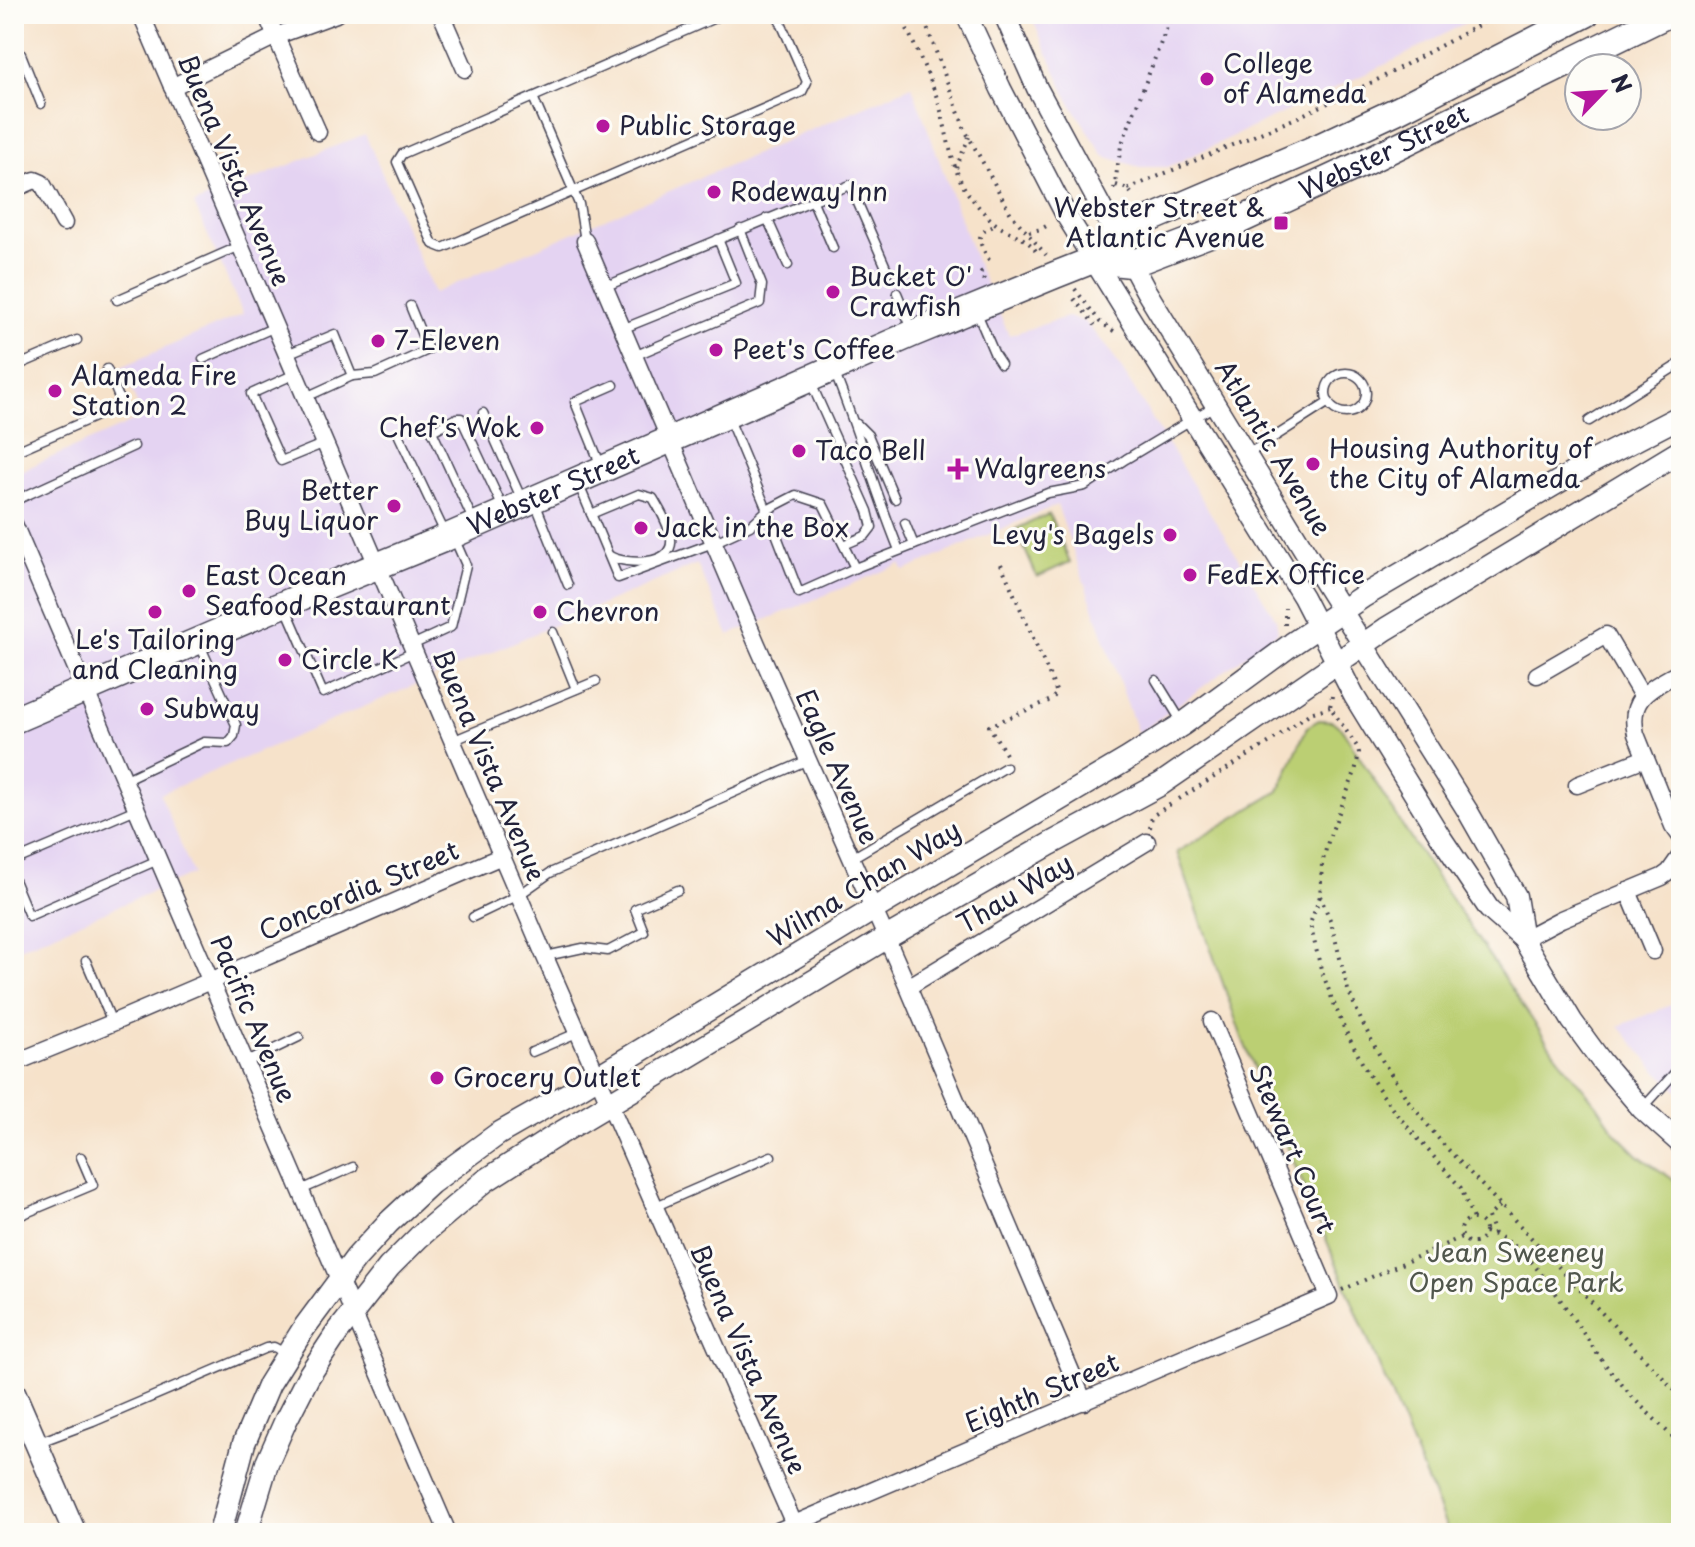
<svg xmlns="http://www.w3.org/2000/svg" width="1695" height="1547" font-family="'Playpen Sans',sans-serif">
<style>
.built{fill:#e4d3f2}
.green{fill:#bbcf73;stroke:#6e7857;stroke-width:2}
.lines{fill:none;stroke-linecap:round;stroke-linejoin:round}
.service-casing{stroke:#423f50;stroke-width:11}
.minor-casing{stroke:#423f50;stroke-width:19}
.tertiary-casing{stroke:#423f50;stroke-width:23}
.secondary-casing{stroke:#423f50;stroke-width:25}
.primary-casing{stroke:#423f50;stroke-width:29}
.path{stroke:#423f50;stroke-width:4;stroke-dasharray:2 6;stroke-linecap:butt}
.service{stroke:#fff;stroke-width:8}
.minor{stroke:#fff;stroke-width:16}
.tertiary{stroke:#fff;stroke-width:20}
.secondary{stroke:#fff;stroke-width:22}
.primary{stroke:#fff;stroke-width:26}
.poi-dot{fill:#b5179e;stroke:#fdfcf7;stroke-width:3}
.labels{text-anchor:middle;stroke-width:6;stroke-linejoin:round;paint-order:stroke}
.poi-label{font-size:26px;fill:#22223b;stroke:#fdfcf7;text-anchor:start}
.street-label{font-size:26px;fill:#22223b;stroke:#fdfcf7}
.park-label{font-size:26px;fill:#50564c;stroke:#fdfcf7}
</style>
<rect width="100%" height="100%" fill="#fdfcf7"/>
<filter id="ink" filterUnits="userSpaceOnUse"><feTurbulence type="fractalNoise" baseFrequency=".0125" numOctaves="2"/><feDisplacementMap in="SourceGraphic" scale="16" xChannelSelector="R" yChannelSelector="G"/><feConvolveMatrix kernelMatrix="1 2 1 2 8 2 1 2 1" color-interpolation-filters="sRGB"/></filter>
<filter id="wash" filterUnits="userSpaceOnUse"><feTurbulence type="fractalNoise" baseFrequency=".006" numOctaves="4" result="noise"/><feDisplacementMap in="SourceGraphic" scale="32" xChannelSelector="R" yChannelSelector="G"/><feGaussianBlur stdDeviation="1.8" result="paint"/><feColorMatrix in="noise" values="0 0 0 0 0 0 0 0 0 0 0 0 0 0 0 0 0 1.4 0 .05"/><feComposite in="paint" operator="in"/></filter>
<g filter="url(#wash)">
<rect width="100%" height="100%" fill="#f6e2ca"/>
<g class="built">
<polygon points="1030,14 1482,14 1401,57 1168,167 1139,167 1104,156 1069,101"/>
<polygon points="912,86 977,264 1009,335 1067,317 1084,321 1109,349 1276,619 1278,632 1138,734 1057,505 904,571 900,564 729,635 697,564 160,794 193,874 18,949 14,939 14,474 143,417 121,367 243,314 194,204 365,134 434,293"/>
<polygon points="1681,1001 1681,1094 1654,1068 1619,1026"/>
</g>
<g class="green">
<polygon points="1049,514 1070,562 1037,577 1016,529"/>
<polygon points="1319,720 1332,721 1342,729 1414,844 1556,1055 1597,1105 1616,1133 1639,1156 1681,1185 1681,1533 1449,1533 1242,1038 1177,852 1279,791 1307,727"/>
</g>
</g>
<g filter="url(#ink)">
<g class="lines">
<g class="service-casing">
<g id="service">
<polyline points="724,14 402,154 397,162 433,244 443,248 802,92 807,82 777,14"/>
<polyline points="21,54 41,104"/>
<polyline points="533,97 579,204 585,241"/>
<polyline points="812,199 833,248"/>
<polyline points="767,218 788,265"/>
<polyline points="604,287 850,185 888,272"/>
<polyline points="897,293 912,329"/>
<polyline points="117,300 240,246"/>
<polyline points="977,313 995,355 1001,364"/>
<polyline points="622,329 736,283 718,239"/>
<polyline points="287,354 335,334 352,376 306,397"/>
<polyline points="634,356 760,303 762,285 740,229"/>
<polyline points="203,359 275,327"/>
<polyline points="14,367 77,340"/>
<path d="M834,371C858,430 875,491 899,550"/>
<circle cx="1346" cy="393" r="20"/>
<polyline points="295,374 251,394 281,461 325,443"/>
<polyline points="352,376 375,374 428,350 410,306"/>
<polyline points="811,383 868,511 872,527 865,536 844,545"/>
<polyline points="483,413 522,500"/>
<polyline points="729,419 767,510 796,495 823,504 855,568 1048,493 1085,486 1126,459 1216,405"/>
<polyline points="1589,421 1681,363"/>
<polyline points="857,424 868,435 895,499"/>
<polyline points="399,436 445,533"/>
<polyline points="14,452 122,405 107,369"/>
<polyline points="1246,455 1329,402"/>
<polyline points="601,466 575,402 614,385"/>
<polyline points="579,485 618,578 713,543 750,526 767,510 799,593 855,568"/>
<polyline points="14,501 134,446"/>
<polyline points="536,505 568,585"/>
<path d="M591,514L639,494L653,498C660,510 669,525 671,539C674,566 626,565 610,556"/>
<polyline points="473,520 432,431 457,418 461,418 503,508"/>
<polyline points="905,523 914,545"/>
<polyline points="286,608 323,693 414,652"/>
<polyline points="553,632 576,689"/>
<polyline points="412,645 451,627 466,565 455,540"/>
<polyline points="1156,680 1183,724"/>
<polyline points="452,741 596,681"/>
<polyline points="124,780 204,742 228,743 234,736 236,725 200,645"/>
<polyline points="852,858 1006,767"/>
<polyline points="14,861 136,809"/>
<polyline points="14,880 29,916 158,860"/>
<polyline points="473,917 519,895 550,873 808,760"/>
<polyline points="546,956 583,948 608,951 644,932 635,909 678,890"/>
<polyline points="86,961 112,1022"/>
<polyline points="532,1052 579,1032"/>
<polyline points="245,1063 299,1037"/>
<polyline points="1643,1108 1681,1066"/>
<polyline points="301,1190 353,1167"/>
<polyline points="656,1206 771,1156"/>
<polyline points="14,1218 93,1185 81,1157"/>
<polyline points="37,1443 93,1422 266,1348 274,1347 287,1354"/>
</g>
</g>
<g class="minor-casing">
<g id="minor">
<polyline points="141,14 545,957 798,1533"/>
<polyline points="266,14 318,132"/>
<polyline points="441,14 465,69"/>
<polyline points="172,87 276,36 336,14"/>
<polyline points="14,189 35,180 42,183 64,223"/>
<polyline points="585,241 756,642 908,987 1084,1402"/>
<polyline points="14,524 448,1533"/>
<path d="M1681,671C1653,688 1627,696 1636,734L1673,826L1681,837"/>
<polyline points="1537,675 1606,635 1642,696"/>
<polyline points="1577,785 1645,758"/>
<polyline points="1628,891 1653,951"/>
<polyline points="1523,939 1561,919 1662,877 1669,872 1681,855"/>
<polyline points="908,987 1147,842"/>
<polyline points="14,1063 112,1023 502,856"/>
<polyline points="773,1533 1329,1296 1212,1021"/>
</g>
</g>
<g class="tertiary-casing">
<g id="tertiary">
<polyline points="966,14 1001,89 1066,215 1303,597 1354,696 1440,836 1489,909 1523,939 1572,1021 1602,1062 1642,1109 1681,1144"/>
<polyline points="1004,14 1037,88 1146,291 1325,584 1467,810 1516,896 1523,939"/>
</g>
</g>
<g class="secondary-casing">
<g id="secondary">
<polyline points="14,1392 75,1533"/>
<polyline points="220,1533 244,1443 269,1384 304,1328 356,1258 388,1223 431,1183 498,1134 577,1089 874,909 1126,760 1183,724 1292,644 1362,597 1592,462 1681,416"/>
<polyline points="246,1533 267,1463 286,1420 308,1377 337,1333 389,1267 419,1237 485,1181 552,1138 886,938 1050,844 1161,784 1386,629 1681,451"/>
</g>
</g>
<g class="primary-casing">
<g id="primary">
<polyline points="1093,260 1115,234 1321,146 1398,110 1586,14"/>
<path id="s1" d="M14,720L284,604L443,539L914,333L1055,275L1093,260L1131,264L1217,231L1357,166L1668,14"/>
</g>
</g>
<g class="path">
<path d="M901,14C913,45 929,73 939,104C948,133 950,166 967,192C975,203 985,215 996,224C1009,234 1026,236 1036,251"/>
<polyline points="922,14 965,130 1011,214 1046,255"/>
<polyline points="956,168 969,137"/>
<polyline points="1116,185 1128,189 1131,193"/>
<polyline points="1114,189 1121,146 1172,14"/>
<polyline points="1128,189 1296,118 1379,79 1499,14"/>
<polyline points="1029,232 1041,229 1050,224"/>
<path d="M989,260C979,241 972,234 997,225"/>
<polyline points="984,280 981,272 985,270"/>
<polyline points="1075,289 1100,322 1115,332"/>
<polyline points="1074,299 1095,325"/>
<polyline points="1001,564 1057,693 1051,700 989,726 1007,756"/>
<polyline points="1285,625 1285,608"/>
<polyline points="1332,696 1330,707 1358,748 1359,753 1355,772 1329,838 1322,864 1320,896 1310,924 1321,969 1331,996 1344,1028 1367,1072 1393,1110 1461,1188 1473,1219"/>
<polyline points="1179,799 1270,742 1310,713 1330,707"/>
<polyline points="1150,828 1152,816 1171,804"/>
<polyline points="1320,896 1331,922 1348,990 1361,1020 1382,1060 1407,1099 1442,1143 1681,1397"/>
<circle cx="1473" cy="1231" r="12"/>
<polyline points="1485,1232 1498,1236 1523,1251 1553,1289 1603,1362 1635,1400 1681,1445"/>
<polyline points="1494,1234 1488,1217 1501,1205"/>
<polyline points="1342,1290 1462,1237"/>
</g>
<use href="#service" class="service"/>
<use href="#minor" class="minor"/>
<use href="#tertiary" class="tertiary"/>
<use href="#secondary" class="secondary"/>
<use href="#primary" class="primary"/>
</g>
</g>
<g class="poi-dot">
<circle cx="1207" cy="79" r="8"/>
<circle cx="603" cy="126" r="8"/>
<circle cx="714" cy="192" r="8"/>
<rect x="1273" y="215" width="16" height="16" rx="4"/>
<circle cx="833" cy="292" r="8"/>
<circle cx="378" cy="341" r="8"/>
<circle cx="716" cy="350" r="8"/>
<circle cx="55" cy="391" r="8"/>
<circle cx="537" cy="428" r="8"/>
<circle cx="799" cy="451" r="8"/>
<circle cx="1313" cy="464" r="8"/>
<path d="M954 457h8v8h8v8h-8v8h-8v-8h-8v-8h8z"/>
<circle cx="394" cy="506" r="8"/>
<circle cx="641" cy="528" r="8"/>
<circle cx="1170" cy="535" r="8"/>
<circle cx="1190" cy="575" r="8"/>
<circle cx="189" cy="591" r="8"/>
<circle cx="155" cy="612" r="8"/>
<circle cx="540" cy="612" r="8"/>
<circle cx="285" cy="660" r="8"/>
<circle cx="147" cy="709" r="8"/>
<circle cx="437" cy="1078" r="8"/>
</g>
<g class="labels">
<g class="poi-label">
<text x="1223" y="73">College<tspan x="1223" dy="30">of Alameda</tspan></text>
<text x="619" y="135">Public Storage</text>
<text x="730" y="201">Rodeway Inn</text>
<text x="1265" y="217" text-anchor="end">Webster Street &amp;<tspan x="1265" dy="30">Atlantic Avenue</tspan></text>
<text x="849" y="286">Bucket O'<tspan x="849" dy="30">Crawfish</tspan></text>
<text x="394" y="350">7-Eleven</text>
<text x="732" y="359">Peet's Coffee</text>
<text x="71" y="385">Alameda Fire<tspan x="71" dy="30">Station 2</tspan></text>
<text x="521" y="437" text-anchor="end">Chef's Wok</text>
<text x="1329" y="458">Housing Authority of<tspan x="1329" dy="30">the City of Alameda</tspan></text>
<text x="815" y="460">Taco Bell</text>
<text x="974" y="478">Walgreens</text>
<text x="378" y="500" text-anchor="end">Better<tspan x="378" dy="30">Buy Liquor</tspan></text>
<text x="657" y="537">Jack in the Box</text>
<text x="1154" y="544" text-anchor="end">Levy's Bagels</text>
<text x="1206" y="584">FedEx Office</text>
<text x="205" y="585">East Ocean<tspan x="205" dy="30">Seafood Restaurant</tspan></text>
<text x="556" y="621">Chevron</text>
<text x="155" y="649" text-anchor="middle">Le's Tailoring<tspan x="155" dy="30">and Cleaning</tspan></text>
<text x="301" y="669">Circle K</text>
<text x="163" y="718">Subway</text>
<text x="453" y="1087">Grocery Outlet</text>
</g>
<g class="street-label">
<text dy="9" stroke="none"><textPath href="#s1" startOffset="1488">Webster Street</textPath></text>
<text transform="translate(234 170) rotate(67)" y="9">Buena Vista Avenue</text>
<text transform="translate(1273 448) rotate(59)" y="9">Atlantic Avenue</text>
<text dy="9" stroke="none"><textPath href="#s1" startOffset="586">Webster Street</textPath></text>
<text transform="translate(489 765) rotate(67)" y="9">Buena Vista Avenue</text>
<text transform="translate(837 767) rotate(66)" y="9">Eagle Avenue</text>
<text transform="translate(864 884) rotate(-31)" y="9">Wilma Chan Way</text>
<text transform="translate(359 891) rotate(-23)" y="9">Concordia Street</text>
<text transform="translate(1015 894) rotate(-31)" y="9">Thau Way</text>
<text transform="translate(253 1019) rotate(67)" y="9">Pacific Avenue</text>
<text transform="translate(1292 1149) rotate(67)" y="9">Stewart Court</text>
<text transform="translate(748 1359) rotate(66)" y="9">Buena Vista Avenue</text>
<text transform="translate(1042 1393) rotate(-23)" y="9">Eighth Street</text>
</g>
<g class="park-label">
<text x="1516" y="1262">Jean Sweeney<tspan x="1516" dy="30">Open Space Park</tspan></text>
</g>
</g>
<rect width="1695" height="1547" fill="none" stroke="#fdfcf7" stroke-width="48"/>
<g transform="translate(1603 92) rotate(65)"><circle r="38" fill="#fdfcf7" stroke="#a5a5ac" stroke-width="2"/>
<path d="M0-6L14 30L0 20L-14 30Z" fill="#b5179e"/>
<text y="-12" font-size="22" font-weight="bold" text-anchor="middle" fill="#22223b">N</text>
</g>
</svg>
